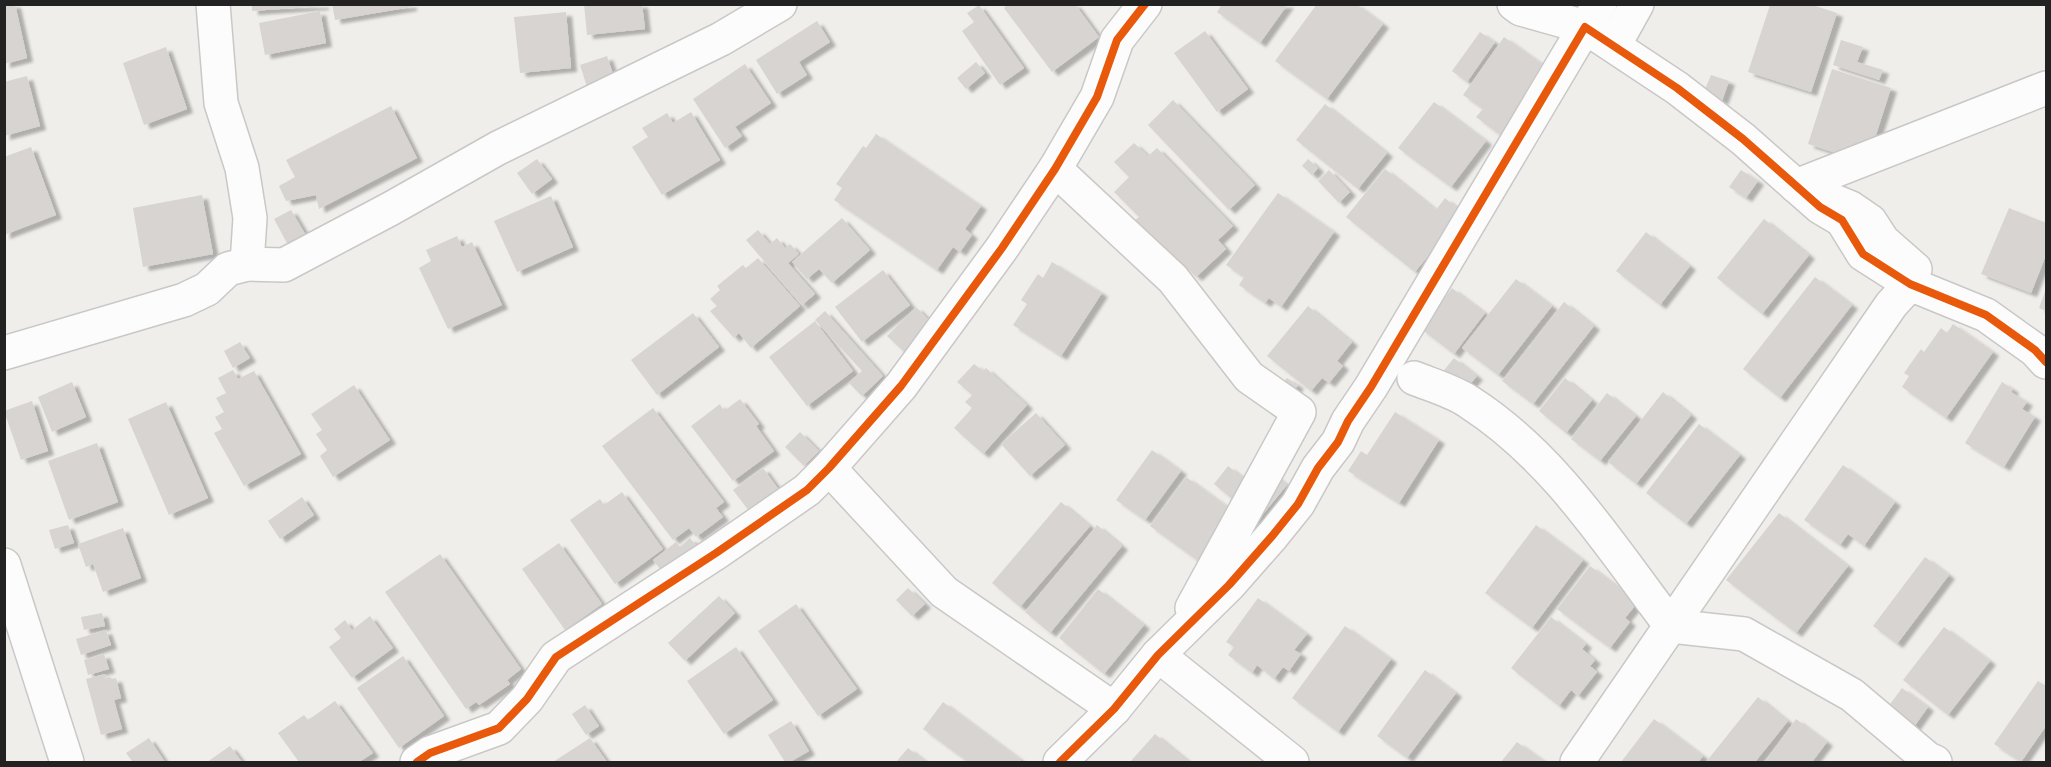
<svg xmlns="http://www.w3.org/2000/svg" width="2051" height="767" font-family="Helvetica,sans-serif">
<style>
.building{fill:#d7d4d2;filter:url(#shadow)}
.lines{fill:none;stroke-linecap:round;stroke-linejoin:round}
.minor-casing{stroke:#c9c8c7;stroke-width:36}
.minor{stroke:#fdfcfc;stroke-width:33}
.cycleway-casing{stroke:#fff;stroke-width:11}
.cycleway{stroke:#e8590c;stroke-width:8}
</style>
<defs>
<filter id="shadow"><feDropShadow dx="6" dy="4" stdDeviation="1.5" flood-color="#0004"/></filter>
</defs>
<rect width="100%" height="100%" fill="#f0eeeb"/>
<g class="building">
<polygon points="4,4 15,4 27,58 4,64"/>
<polygon points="252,4 323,4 323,6 252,11"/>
<polygon points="332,4 411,4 411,7 335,20"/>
<polygon points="584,4 642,4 645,29 587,35"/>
<polygon points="1008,4 1075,4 1099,37 1052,72 1004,8"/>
<polygon points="1222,4 1288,4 1260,43 1217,12"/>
<polygon points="1317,4 1356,4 1383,24 1327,99 1275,61"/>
<polygon points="979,5 1024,68 1000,85 962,31 974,22 967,13"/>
<polygon points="1770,5 1812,5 1837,13 1811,92 1748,72"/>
<polygon points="320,11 326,43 265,55 259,23"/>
<polygon points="566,12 571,68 520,73 514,17"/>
<polygon points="817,21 830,42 799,62 807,75 777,94 756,60"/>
<polygon points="1205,31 1248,89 1217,112 1174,53"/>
<polygon points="1480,32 1495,42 1467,82 1452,71"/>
<polygon points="1504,37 1552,71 1504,138 1476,117 1483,109 1463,95"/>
<polygon points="1841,40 1863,47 1857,62 1883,70 1879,80 1833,65"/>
<polygon points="166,47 187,109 144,125 123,63"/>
<polygon points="607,56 614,77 587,87 580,65"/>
<polygon points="976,62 985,73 966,89 957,78"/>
<polygon points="745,64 771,103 735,127 742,136 725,148 693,99"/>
<polygon points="1832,69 1891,88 1867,163 1808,144"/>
<polygon points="1711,75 1729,81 1722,101 1703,94"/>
<polygon points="27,76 40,126 4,136 4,82"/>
<polygon points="1173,100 1255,185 1229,210 1148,125"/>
<polygon points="1434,102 1486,141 1451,187 1398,148"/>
<polygon points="1325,104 1387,153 1358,189 1296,140"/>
<polygon points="391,106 417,158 319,209 316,195 286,201 279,186 295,177 286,160"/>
<polygon points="691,112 720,160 662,195 632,147 648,137 642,128 667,113 673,123"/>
<polygon points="876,134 981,206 965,229 972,235 960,252 953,247 937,270 834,200 842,188 836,184 863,146 866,148"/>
<polygon points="1134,143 1148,156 1157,148 1233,226 1218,240 1226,249 1196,277 1183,264 1179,269 1133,222 1139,217 1114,192 1129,177 1114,162"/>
<polygon points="31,147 56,215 4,235 4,157"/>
<polygon points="537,159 552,179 532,194 517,173"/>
<polygon points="1308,159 1318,168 1312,175 1302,166"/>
<polygon points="1385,169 1436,210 1445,198 1463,213 1415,272 1346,217"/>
<polygon points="1329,170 1350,192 1339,203 1318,181"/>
<polygon points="1741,170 1758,181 1746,198 1729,187"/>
<polygon points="1278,193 1334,232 1281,307 1269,298 1265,303 1239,285 1244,277 1226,265"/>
<polygon points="202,195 213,254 143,267 133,208"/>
<polygon points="551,196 573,247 517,272 494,221"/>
<polygon points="2009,208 2046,223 2046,255 2031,293 1981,274"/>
<polygon points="291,210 307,237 289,247 274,219"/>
<polygon points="842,218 870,250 832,283 819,269 807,279 792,262"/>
<polygon points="1764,219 1809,255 1762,314 1717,278"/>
<polygon points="758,230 770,244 777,238 785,248 790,244 799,254 788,263 815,294 802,305 746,240"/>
<polygon points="1646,232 1690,266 1660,305 1616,271"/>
<polygon points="457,236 462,247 472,242 502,305 448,329 419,268 431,261 426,250"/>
<polygon points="758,258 800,306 751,348 739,333 734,338 710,311 717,306 710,299 720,290 717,286 743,265 746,268"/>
<polygon points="1052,262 1102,293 1061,356 1013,325 1027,304 1021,300 1038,274 1043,278"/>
<polygon points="883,270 910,305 862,342 835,307"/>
<polygon points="1815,277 1852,305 1780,398 1743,369"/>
<polygon points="1516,279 1552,306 1498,375 1462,348"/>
<polygon points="1452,288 1485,313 1454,354 1421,329"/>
<polygon points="2046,289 2046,311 2039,308"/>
<polygon points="1564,302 1594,326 1533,404 1502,381"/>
<polygon points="1308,306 1352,342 1337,361 1343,366 1329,383 1322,378 1311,391 1267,356"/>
<polygon points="916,307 934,325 905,353 887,336"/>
<polygon points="825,311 883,376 862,396 849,383 862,371 815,320"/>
<polygon points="693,313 719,347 657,395 631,360"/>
<polygon points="815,321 853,371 807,406 769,357"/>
<polygon points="1953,324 1993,352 1946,418 1902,387 1909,376 1904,373 1921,349 1924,352 1941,328 1947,333"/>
<polygon points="240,342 250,358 233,368 224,351"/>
<polygon points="1454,358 1477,376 1463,392 1441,374"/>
<polygon points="974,364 983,371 986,368 1027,405 983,454 954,428 972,408 965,402 972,395 957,382"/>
<polygon points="233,370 238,379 254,371 301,454 244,486 214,433 222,429 215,417 224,412 216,398 226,393 218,378"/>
<polygon points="1287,378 1298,385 1288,399 1277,391"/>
<polygon points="1565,378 1592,400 1566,433 1539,411"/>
<polygon points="72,382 86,417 52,432 38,397"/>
<polygon points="2002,382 2013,389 2011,392 2027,402 2022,409 2035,417 2004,467 1965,443"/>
<polygon points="354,385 390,440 333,477 320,456 327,450 316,434 322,430 311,414"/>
<polygon points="1663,392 1691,415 1636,484 1608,462"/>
<polygon points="1607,393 1636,416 1600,461 1571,439"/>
<polygon points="740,399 759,424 756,426 774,451 733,481 691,426 720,404 724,411"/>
<polygon points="32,401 48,451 21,460 4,411"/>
<polygon points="166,402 208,498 169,515 128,419"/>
<polygon points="653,408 724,502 716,508 723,517 696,537 689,528 673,540 602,446"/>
<polygon points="1395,412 1439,440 1399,503 1348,471 1361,451 1367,455"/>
<polygon points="1036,413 1065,445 1030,476 1001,444"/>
<polygon points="1699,424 1740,455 1686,524 1646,493"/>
<polygon points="800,432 819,451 804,466 785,447"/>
<polygon points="97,443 118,502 69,520 48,461"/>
<polygon points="1152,450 1181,471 1145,520 1116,500"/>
<polygon points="1843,465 1895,502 1864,546 1848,534 1840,545 1804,520"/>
<polygon points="1228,466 1257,489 1271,472 1287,485 1254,525 1244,509 1214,484"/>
<polygon points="763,468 779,490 749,511 733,490"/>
<polygon points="1186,477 1233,511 1197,560 1150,526"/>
<polygon points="622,492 663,549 615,584 570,520 600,499 604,505"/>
<polygon points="302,497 314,515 280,539 268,521"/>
<polygon points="1061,502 1090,526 1020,607 992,583"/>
<polygon points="1779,513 1848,566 1796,633 1726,580"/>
<polygon points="68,525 74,543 55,549 49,530"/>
<polygon points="1097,525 1122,546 1050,633 1025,612"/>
<polygon points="1536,525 1583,560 1532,628 1485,593"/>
<polygon points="123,528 141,578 103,592 93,564 86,567 78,544"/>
<polygon points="690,538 702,553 669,580 653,560 676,542 680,547"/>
<polygon points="559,543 602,604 565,630 522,569"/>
<polygon points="440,554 521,669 507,680 510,684 479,705 476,702 466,709 385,592"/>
<polygon points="1925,557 1949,575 1897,644 1873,626"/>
<polygon points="1590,566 1638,602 1625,618 1630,622 1610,648 1557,609"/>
<polygon points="908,588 925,604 912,616 896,600"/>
<polygon points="1098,589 1144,625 1104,674 1059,638"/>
<polygon points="719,596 735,613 685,661 668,643"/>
<polygon points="1258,598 1307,634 1294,650 1301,654 1289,671 1283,667 1274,679 1257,665 1252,673 1228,655 1234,647 1226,642"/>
<polygon points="796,604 857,689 818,716 758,631"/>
<polygon points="102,613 105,626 84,630 81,617"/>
<polygon points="370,616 393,648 352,678 329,647 341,638 334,629 345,620 352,630"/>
<polygon points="1551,617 1586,644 1582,649 1595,660 1590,666 1597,672 1578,696 1571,690 1559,706 1511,668"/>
<polygon points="1345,626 1391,659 1338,732 1292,698"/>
<polygon points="1944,627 1990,661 1948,715 1903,680"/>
<polygon points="106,630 111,645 81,655 76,639"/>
<polygon points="736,647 773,700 724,734 687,681"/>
<polygon points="104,654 109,669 88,675 84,660"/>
<polygon points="403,656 444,716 399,748 357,688"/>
<polygon points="1425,670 1456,693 1407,758 1377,736"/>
<polygon points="105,674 106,680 116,678 121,698 114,700 122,729 101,735 86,679"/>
<polygon points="2038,681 2046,686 2046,726 2021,762 1994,744"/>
<polygon points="1902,688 1928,707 1911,731 1885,711"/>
<polygon points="1758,697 1788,721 1755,762 1706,762"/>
<polygon points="335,701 373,753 359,762 299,762 278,733 304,715 308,720"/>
<polygon points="943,702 1021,760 1019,762 968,762 923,729"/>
<polygon points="585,705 599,726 586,735 572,714"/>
<polygon points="1654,719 1703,756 1698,762 1621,762"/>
<polygon points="1796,719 1827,742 1812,762 1765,762"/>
<polygon points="791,721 809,751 790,762 785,762 768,735"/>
<polygon points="1155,734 1189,762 1130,762"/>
<polygon points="149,738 165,762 129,762 132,761 126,753"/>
<polygon points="590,738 607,762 553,762"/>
<polygon points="1517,742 1545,762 1501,762"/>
<polygon points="230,746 242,762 207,762"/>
<polygon points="908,748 926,762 896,762"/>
</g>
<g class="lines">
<g class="minor-casing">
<g id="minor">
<polyline points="1514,4 1521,9 1585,27 1606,36"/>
<polyline points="1600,4 1585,27 1600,4"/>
<polyline points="1617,40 1637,4"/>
<polyline points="1055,169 1173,279 1249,377 1299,412 1192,608"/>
<polyline points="1796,186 2046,88"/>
<polyline points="1834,201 1851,208 1870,221 1883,241 1915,269"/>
<polyline points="247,264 284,265 390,209 498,148 721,39 780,4"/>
<polyline points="4,353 184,300 207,289 228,269 247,264 250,218 242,168 221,103 213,4"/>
<path d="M1414,378C1431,385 1453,391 1469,402C1555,457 1610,546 1671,626L1744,634L1852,695L1928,759L1935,762"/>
<polyline points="829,468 944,592 1114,709"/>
<polyline points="4,565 67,762"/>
<polyline points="1158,655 1292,762"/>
<polyline points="417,762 430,753 499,728 527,699 556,657 716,553 807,490 829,468 901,386 1002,248 1055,169 1097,97 1117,40 1145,4"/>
<polyline points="1060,762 1114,709 1158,655 1229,585 1273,535 1298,504 1318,468 1338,442 1348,421 1371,387 1585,27 1677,88 1743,139 1820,207 1842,220 1863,254 1910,284 1986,315 2035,350 2046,362"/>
<polyline points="1577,762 1891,305 1910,284"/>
</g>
</g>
<use href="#minor" class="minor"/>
<g class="cycleway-casing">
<g id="cycleway">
<polyline points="417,762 430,753 499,728 527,699 556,657 716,553 807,490 829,468 901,386 1002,248 1055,169 1097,97 1117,40 1145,4"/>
<polyline points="1060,762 1114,709 1158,655 1229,585 1273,535 1298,504 1318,468 1338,442 1348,421 1371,387 1585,27 1677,88 1743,139 1820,207 1842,220 1863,254 1910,284 1986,315 2035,350 2046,362"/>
</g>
</g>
<use href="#cycleway" class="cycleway"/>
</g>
<rect width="2051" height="767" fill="none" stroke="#222222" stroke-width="12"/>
</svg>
